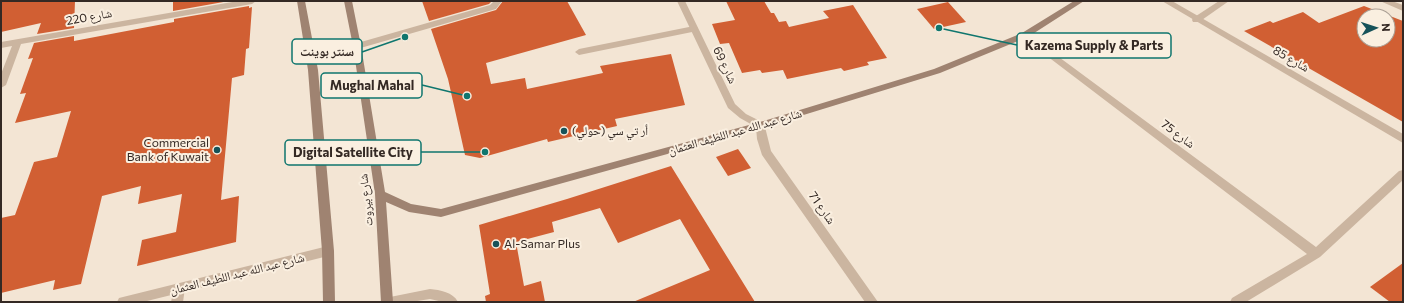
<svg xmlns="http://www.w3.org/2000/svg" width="1404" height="303" font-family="Commissioner,'Noto Naskh Arabic',sans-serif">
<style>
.building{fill:#d15f33;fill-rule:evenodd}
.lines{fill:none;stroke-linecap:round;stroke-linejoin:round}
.lane{fill:#cbb5a0;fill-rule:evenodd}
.street{fill:#cbb5a0;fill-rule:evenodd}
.secondary{fill:#9f8371;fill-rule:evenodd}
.poi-dot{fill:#165259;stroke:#faefe0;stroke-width:1.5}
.labels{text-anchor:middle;stroke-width:4;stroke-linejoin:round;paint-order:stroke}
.street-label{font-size:12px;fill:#342924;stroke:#faefe0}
.poi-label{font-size:12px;fill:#342924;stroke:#faefe0;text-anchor:start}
.leader{fill:none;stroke:#0f766e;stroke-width:1.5}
.callout-dot{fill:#0f766e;stroke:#faefe0;stroke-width:1.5}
.callout{fill:#faefe0;stroke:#0f766e;stroke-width:1.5}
.callout-label{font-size:13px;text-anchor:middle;font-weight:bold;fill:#342924}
</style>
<rect width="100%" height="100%" fill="#f3e5d4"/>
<g class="building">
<polygon points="1,1 75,1 74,28 37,34 41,23 1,32"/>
<polygon points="173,1 229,1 173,11"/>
<polygon points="422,1 492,1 489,4 429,21"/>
<polygon points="503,1 567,1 586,35 486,63 491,84 525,78 527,89 603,73 600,66 671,54 685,105 615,119 617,126 548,142 547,139 480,158 465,155 448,79 431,29 496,10"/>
<polygon points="726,1 764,1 771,13 774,13 779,22 786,21 789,27 829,18 823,11 853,5 887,58 867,62 869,65 844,71 841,68 787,79 783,70 762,73 760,70 742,73 729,43 720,44 712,24 735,20"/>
<polygon points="948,2 966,22 934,29 917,9"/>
<polygon points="249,6 249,8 252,7 249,48 246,49 244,75 232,78 221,200 239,196 236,242 137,266 142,240 176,232 182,194 138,204 141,186 102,196 81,284 53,290 55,280 1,293 1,218 15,215 34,162 57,157 71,111 15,123 26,93 20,94 33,58 28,59 34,43 74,36 74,41 174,22 174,19"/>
<path d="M1364,6L1403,21V122L1244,31L1270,21L1273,23L1303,12L1319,23ZM1364,16H1388V40H1364Z"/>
<polygon points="738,149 751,168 728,176 716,157"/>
<polygon points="671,166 755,302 633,302 710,270 680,219 618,243 600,208 552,222 554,232 516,242 524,286 541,281 545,302 486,302 485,296 490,294 479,225 567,199"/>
<polygon points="1403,263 1403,302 1390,302 1370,287"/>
</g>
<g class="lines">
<g class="lane">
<polygon points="494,1 502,1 496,9 357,49 353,46 354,44 490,5"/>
<polygon points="1219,1 1229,1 1199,22 1193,22 1192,20 1193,18"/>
<polygon points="1380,1 1392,1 1403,5 1403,11"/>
<polygon points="694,26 697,27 698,29 697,31 579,55 575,52 579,49"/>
<polygon points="179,283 183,284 185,288 183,302 171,302 175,284"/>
<path d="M430,289C440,290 453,292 458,302H443L430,299L411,302H384L386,298L390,297Z"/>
</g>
<g class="street">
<polygon points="238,1 256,1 252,4 21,44 6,85 1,88 1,74 12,46 1,48 1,42"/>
<polygon points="677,1 685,1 735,104 746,114 764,123 771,151 878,302 865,302 762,155 757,139 756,127 740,118 728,108"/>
<polygon points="1162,1 1172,1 1403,134 1403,143"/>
<polygon points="1025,32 1316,247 1399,171 1403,170 1403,180 1320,257 1246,302 1230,302 1232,298 1307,254 1022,37 1021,35 1022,33"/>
<polygon points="328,246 332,248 334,251 332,254 328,256 143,302 117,302 119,298 123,297"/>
</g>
<g class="secondary">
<polygon points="297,1 305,1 318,70 334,251 335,302 323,302 322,251 308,70"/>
<polygon points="344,1 352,1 361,46 385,192 411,204 441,209 760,122 934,69 1022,33 1074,1 1084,1 1028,37 940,73 761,128 441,217 409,212 386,202 393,302 381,302 375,194 353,46"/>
</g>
</g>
<g class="poi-dot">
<circle cx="564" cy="131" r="4"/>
<circle cx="217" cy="150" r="4"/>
<circle cx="496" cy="244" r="4"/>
</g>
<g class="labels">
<g class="street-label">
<text transform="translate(89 17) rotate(-10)" y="4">شارع 220</text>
<text transform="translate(1291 59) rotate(30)" y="4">شارع 85</text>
<text transform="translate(725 65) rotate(64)" y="4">شارع 69</text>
<text transform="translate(735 132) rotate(-16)" y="4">شارع عبد الله عبد اللطيف العثمان</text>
<text transform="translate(1178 134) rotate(37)" y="4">شارع 75</text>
<text transform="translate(366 200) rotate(-96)" y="4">شارع بيروت</text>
<text transform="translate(822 208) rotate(55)" y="4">شارع 71</text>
<text transform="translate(237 274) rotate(-14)" y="4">شارع عبد الله عبد اللطيف العثمان</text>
</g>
<g class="poi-label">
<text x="572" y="135">أر تي سي (حولي)</text>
<text x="209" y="147" text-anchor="end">Commercial<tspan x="209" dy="14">Bank of Kuwait</tspan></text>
<text x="504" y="248">Al-Samar Plus</text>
</g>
</g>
<path class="leader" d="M939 28L1017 45M405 37L362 52M467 96L422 85M485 152L421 152"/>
<g class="callout-dot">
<circle cx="939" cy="28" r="4"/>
<circle cx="405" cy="37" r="4"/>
<circle cx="467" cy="96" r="4"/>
<circle cx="485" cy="152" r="4"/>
</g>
<g class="callout">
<rect x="1017" y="33" width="154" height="25" rx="4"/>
<rect x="292" y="39" width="70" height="25" rx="4"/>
<rect x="321" y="73" width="101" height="25" rx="4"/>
<rect x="285" y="140" width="136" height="25" rx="4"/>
</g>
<g class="callout-label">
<text x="1094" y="50">Kazema Supply &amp; Parts</text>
<text x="327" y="56">سنتر بوينت</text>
<text x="372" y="90">Mughal Mahal</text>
<text x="353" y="157">Digital Satellite City</text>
</g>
<rect width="1404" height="303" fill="none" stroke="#342924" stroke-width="4"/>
<g transform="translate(1376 28) rotate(87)"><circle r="19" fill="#faefe0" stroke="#aba095"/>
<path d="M0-3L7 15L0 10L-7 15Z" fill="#165259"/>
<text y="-6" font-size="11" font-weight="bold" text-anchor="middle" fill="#342924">N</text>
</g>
</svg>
